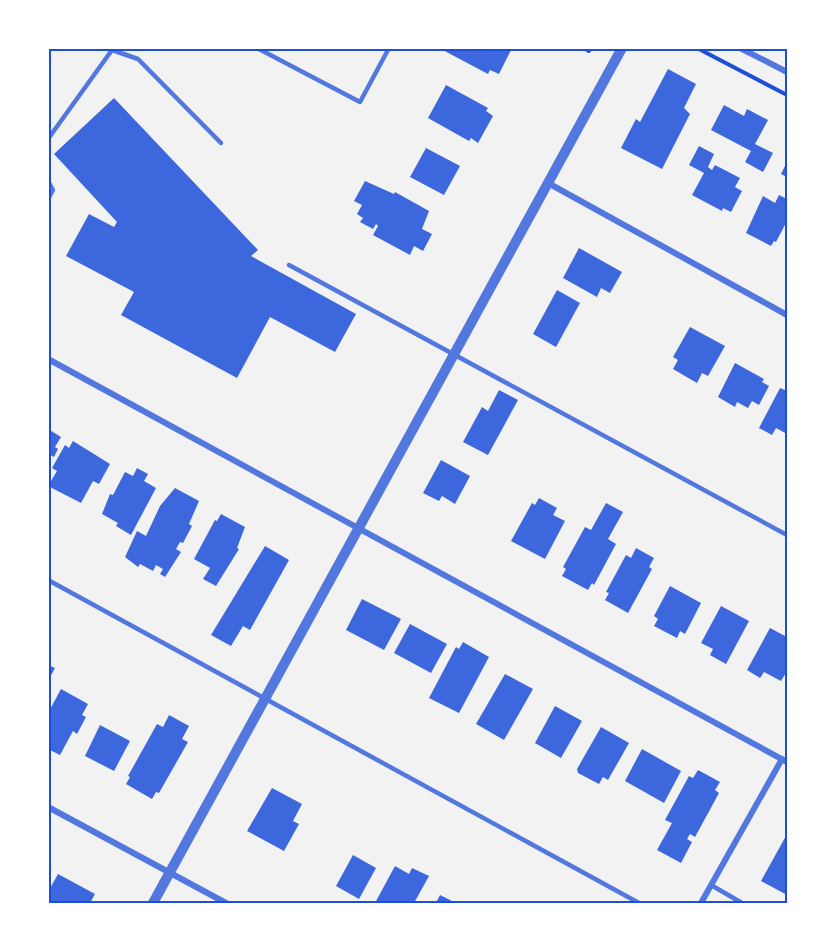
<svg xmlns="http://www.w3.org/2000/svg" width="835" height="951" font-family="'Asap Condensed',sans-serif">
<style>
.building{fill:#3d67dc}
.lines{fill:none;stroke-linecap:round;stroke-linejoin:round}
.path{stroke:#1d4ed8;stroke-width:4}
.service{stroke:#5277de;stroke-width:4.5}
.minor{stroke:#5277de;stroke-width:6}
.tertiary{stroke:#5277de;stroke-width:10}
.neatline{fill:none;stroke:#1d4ed8;stroke-width:2}
</style>
<rect width="100%" height="100%" fill="#f2f2f2"/>
<g class="building">
<polygon points="439,48 512,48 499,74 490,70 488,74"/>
<polygon points="668,69 696,84 684,108 690,114 662,169 621,148 636,119 640,122"/>
<polygon points="446,85 488,108 486,111 493,116 478,143 471,138 469,141 428,118"/>
<polygon points="114,98 258,250 251,256 356,314 335,352 270,317 237,378 121,315 134,292 66,256 89,214 114,227 117,222 54,154"/>
<polygon points="724,105 744,116 747,109 768,120 755,144 773,153 763,172 745,162 751,151 711,130"/>
<polygon points="699,146 714,154 708,167 712,170 715,165 740,178 735,187 742,191 731,212 723,208 722,211 692,195 704,173 689,165"/>
<polygon points="426,148 460,166 444,195 410,177"/>
<polygon points="787,162 787,177 781,174"/>
<polygon points="365,181 394,194 395,192 429,211 422,229 432,234 423,251 414,246 410,255 373,235 378,226 376,224 373,229 360,222 363,218 357,214 362,205 354,201"/>
<polygon points="779,195 787,199 787,221 776,242 774,241 771,246 746,233 763,196 775,203"/>
<polygon points="579,248 622,272 610,293 601,288 597,297 563,278"/>
<polygon points="557,290 580,303 556,347 533,334"/>
<polygon points="690,327 725,346 708,376 702,373 697,383 673,369 678,360 673,357"/>
<polygon points="735,363 764,379 762,382 769,386 759,405 752,401 748,408 737,402 735,407 718,397"/>
<polygon points="780,388 787,391 787,434 776,428 772,435 759,428"/>
<polygon points="499,390 518,400 488,455 463,442 482,407 488,411"/>
<polygon points="48,429 61,437 55,447 58,449 54,457 50,455 48,459"/>
<polygon points="73,441 110,464 99,484 93,481 81,503 48,486 57,471 52,468 65,445 69,448"/>
<polygon points="441,460 470,476 455,504 442,496 439,501 423,493"/>
<polygon points="137,468 148,474 144,481 156,488 131,535 116,526 118,523 102,514 110,494 113,495 125,472 133,476"/>
<polygon points="175,488 199,501 189,524 192,526 183,543 180,542 176,549 181,552 165,577 160,574 163,569 156,565 153,571 140,564 138,567 125,557 137,531 146,536 160,506"/>
<polygon points="539,498 557,508 553,515 565,521 545,559 511,541 532,503 535,505"/>
<polygon points="606,503 623,512 608,539 616,544 594,585 592,583 588,590 562,576 566,569 563,567 585,527 591,530"/>
<polygon points="221,514 245,527 237,548 239,549 216,586 203,579 210,568 194,559 215,520 217,521"/>
<polygon points="265,546 289,560 250,630 243,626 231,646 211,635"/>
<polygon points="636,548 654,558 649,567 652,569 628,613 605,600 609,593 606,592 626,555 631,558"/>
<polygon points="670,586 701,603 685,634 680,631 677,638 654,626 658,619 654,616"/>
<polygon points="362,599 401,619 384,650 346,630"/>
<polygon points="721,606 749,621 726,664 710,655 713,649 701,643"/>
<polygon points="410,624 447,644 431,673 394,653"/>
<polygon points="770,628 787,637 787,671 781,681 764,672 760,678 747,670"/>
<polygon points="463,642 489,657 459,713 429,698 456,647 459,649"/>
<polygon points="48,665 55,668 48,681"/>
<polygon points="505,674 533,689 504,740 476,724"/>
<polygon points="61,689 88,704 82,715 86,717 77,734 73,731 60,755 48,749 48,713"/>
<polygon points="555,706 582,721 561,758 535,743"/>
<polygon points="169,715 189,726 182,739 188,742 159,793 156,792 152,799 126,784 130,777 128,776 157,724 163,727"/>
<polygon points="100,725 130,741 114,771 85,756"/>
<polygon points="601,727 629,743 608,780 603,777 599,784 578,773 577,769"/>
<polygon points="642,749 681,771 664,803 625,781"/>
<polygon points="698,770 720,782 715,790 719,793 695,837 690,834 687,839 692,842 681,863 657,850 672,823 665,820 689,776 693,778"/>
<polygon points="272,788 302,804 293,821 299,824 284,851 247,831"/>
<polygon points="787,834 787,895 761,881"/>
<polygon points="353,855 376,868 359,899 336,886"/>
<polygon points="395,866 409,874 412,868 429,876 414,903 375,903"/>
<polygon points="58,874 95,894 90,903 48,903 48,892"/>
<polygon points="440,895 452,901 451,903 436,903"/>
</g>
<g class="lines">
<g class="path">
<polyline points="584,48 589,51"/>
<polyline points="697,48 787,95"/>
</g>
<g class="service">
<polyline points="257,48 360,102 389,48"/>
<polyline points="48,139 112,50 138,59 221,143"/>
<polyline points="48,181 53,190 48,199"/>
<polyline points="289,265 787,535"/>
<polyline points="48,580 639,903"/>
<polyline points="711,885 742,903"/>
</g>
<g class="minor">
<polyline points="740,48 787,72"/>
<polyline points="548,183 787,315"/>
<polyline points="48,359 787,762"/>
<polyline points="48,807 226,903"/>
<polyline points="701,903 782,759"/>
</g>
<polyline class="tertiary" points="153,903 622,48"/>
</g>
<rect width="835" height="951" fill="none" stroke="#ffffff" stroke-width="99"/>
<rect x="50" y="50" width="736" height="852" class="neatline"/>
</svg>
